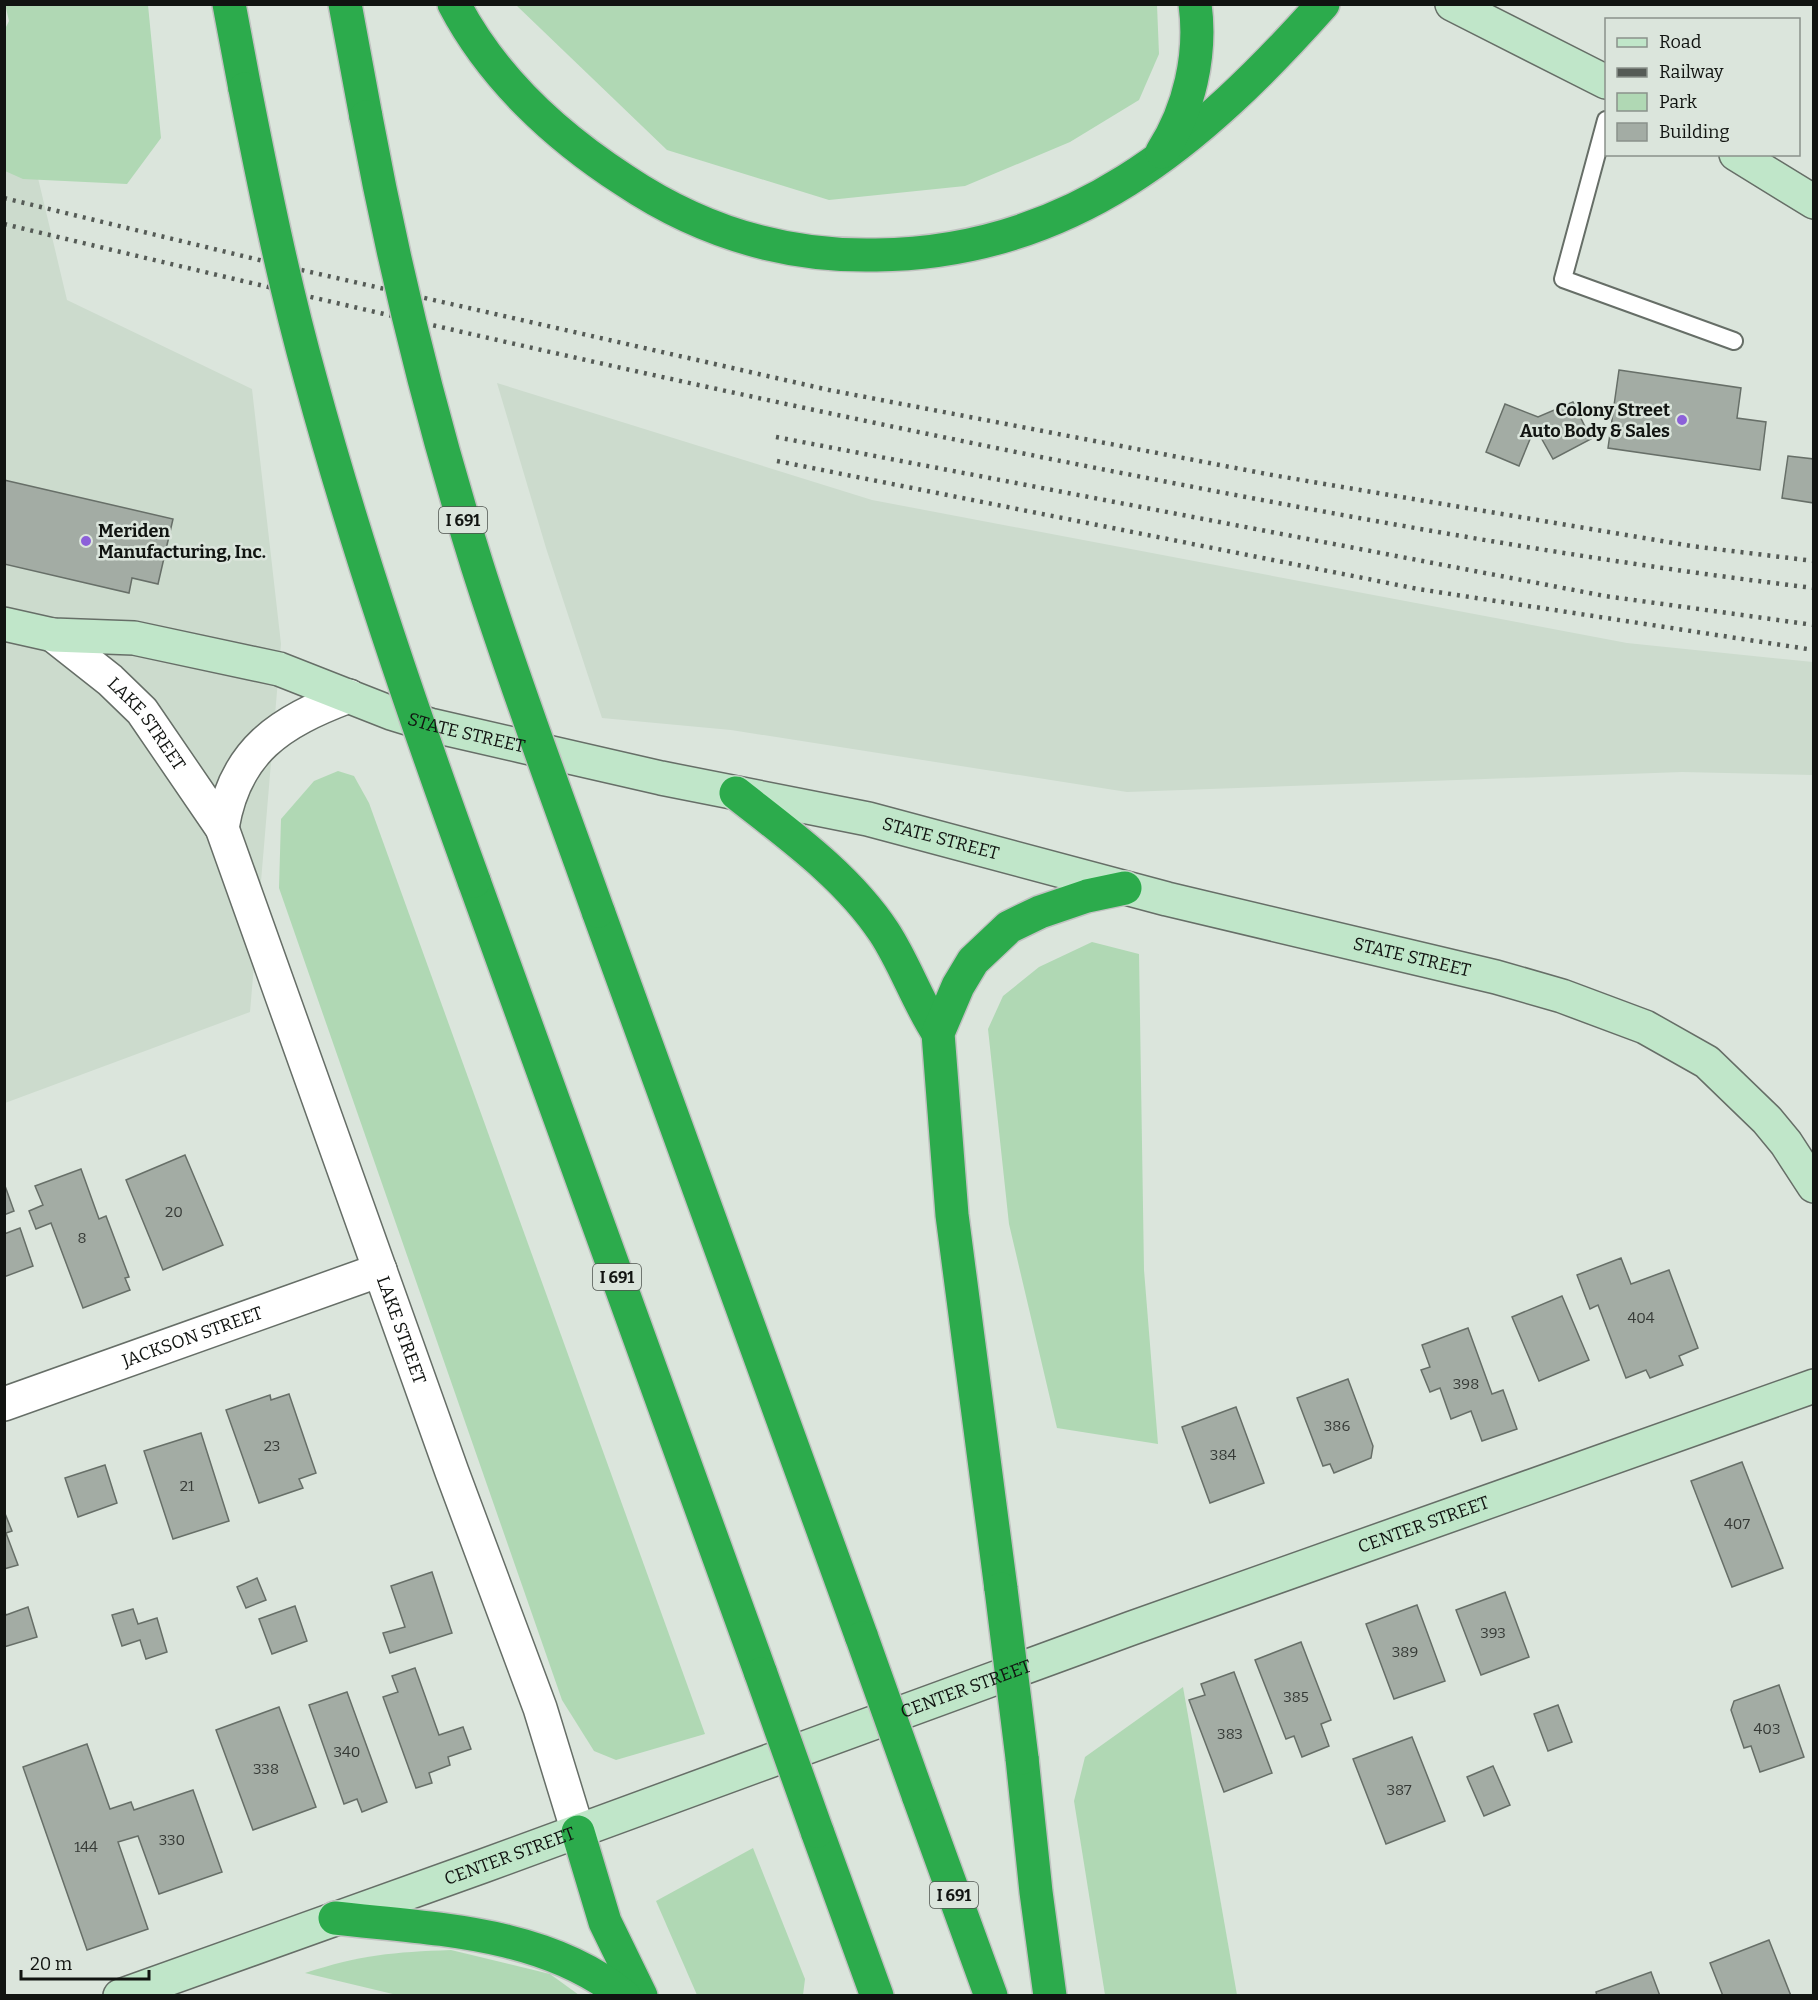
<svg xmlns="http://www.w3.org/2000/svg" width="1818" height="2000" font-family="Bitter,serif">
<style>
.built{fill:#ccdbcd}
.green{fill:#b0d8b4}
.building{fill:#a3aca4;stroke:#676f68;stroke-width:1.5}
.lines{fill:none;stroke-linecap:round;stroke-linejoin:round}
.lane-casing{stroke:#666e67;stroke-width:20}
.street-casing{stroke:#666e67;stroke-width:36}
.secondary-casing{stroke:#666e67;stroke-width:36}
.highway-casing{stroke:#c1c2c1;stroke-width:36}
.lane{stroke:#fff;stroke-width:16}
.street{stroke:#fff;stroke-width:33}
.secondary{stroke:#c0e6c9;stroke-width:33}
.highway{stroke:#2cab4c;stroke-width:33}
.rail{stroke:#555b56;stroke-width:4.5;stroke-dasharray:3 6;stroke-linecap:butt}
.highway-bridge-casing{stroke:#c1c2c1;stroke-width:36;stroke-linecap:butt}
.highway-bridge{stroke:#2cab4c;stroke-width:33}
.poi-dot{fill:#8c60d9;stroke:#dbe5dc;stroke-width:2}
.labels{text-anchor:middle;stroke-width:5;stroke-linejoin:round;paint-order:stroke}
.number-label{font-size:15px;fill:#363a36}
.shield{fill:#dbe5dc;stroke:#4e534e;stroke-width:1.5}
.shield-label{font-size:16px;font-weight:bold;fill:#111411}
.poi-label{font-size:18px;font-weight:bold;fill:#111411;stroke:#dbe5dc;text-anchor:end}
.street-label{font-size:18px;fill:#111411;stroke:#dbe5dc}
</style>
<rect width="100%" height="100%" fill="#dbe5dc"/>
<g class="built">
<polygon points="4,35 67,300 252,389 281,644 250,1012 5,1103"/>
<polygon points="497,383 872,500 1627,643 1813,662 1813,775 1682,772 1127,792 731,730 602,718 546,548"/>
</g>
<g class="green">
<polygon points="5,4 148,5 161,138 127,184 23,179 5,171 4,31 9,21"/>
<polygon points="516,5 1157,5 1159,54 1139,100 1070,142 965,186 829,200 667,150"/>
<polygon points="338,771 354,776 369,803 705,1734 616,1760 594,1751 562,1700 279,888 281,819 314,781"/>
<polygon points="1092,942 1139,954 1144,1270 1158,1444 1057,1428 1009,1224 988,1029 1003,996 1039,967"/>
<polygon points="1183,1687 1237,1995 1105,1995 1074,1801 1085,1757"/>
<polygon points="753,1848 805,1979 803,1995 697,1995 656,1901"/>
<path d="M451,1950L550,1974L579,1995H397L305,1973C360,1955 394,1952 451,1950Z"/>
</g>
<g class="building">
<polygon points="1619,370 1741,388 1737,418 1766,422 1760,470 1608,448"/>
<polygon points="1573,402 1591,439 1553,459 1535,427 1519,466 1486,452 1505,404 1538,417"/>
<polygon points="1788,456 1814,459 1814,503 1782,498"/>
<polygon points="4,480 173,519 158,584 132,578 129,593 4,564"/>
<polygon points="185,1155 223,1245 163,1270 126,1180"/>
<polygon points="81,1169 99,1219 106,1216 129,1277 125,1278 130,1290 83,1308 51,1223 36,1229 29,1211 43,1205 35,1186"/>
<polygon points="4,1183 14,1211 4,1215"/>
<polygon points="20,1228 33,1266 4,1277 4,1234"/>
<polygon points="1621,1258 1631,1284 1669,1270 1698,1348 1679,1356 1683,1365 1650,1378 1646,1370 1626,1378 1598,1305 1590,1309 1577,1275"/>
<polygon points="1562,1296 1589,1360 1539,1381 1512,1317"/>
<polygon points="1468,1328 1492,1394 1503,1390 1517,1429 1482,1441 1471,1411 1451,1419 1440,1388 1430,1392 1421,1370 1430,1367 1422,1345"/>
<polygon points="1348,1379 1373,1446 1371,1458 1334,1473 1330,1464 1323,1466 1297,1398"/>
<polygon points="289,1394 316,1473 299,1479 303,1488 259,1503 226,1410 270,1395 271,1400"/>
<polygon points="1236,1407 1264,1483 1210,1503 1182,1427"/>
<polygon points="201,1433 229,1521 173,1539 144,1451"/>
<polygon points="1742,1462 1783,1568 1732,1587 1691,1481"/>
<polygon points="105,1465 117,1503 78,1517 65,1478"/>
<polygon points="4,1511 12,1531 6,1533 18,1565 4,1569"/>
<polygon points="432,1572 452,1633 390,1653 383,1633 405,1627 391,1586"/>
<polygon points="257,1578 266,1600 246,1608 237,1587"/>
<polygon points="1505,1592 1529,1657 1481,1675 1456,1610"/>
<polygon points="1417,1605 1445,1681 1394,1699 1366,1624"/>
<polygon points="295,1606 307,1641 272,1654 259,1619"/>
<polygon points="28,1607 37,1637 4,1647 4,1610 6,1615"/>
<polygon points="133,1609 138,1624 157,1618 167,1652 146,1659 140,1640 122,1646 112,1615"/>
<polygon points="1301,1642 1331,1720 1321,1724 1329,1746 1302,1757 1294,1736 1286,1739 1255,1660"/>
<polygon points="415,1668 439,1735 463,1727 471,1749 448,1757 450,1765 429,1773 432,1783 416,1788 383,1697 398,1692 392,1676"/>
<polygon points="1234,1672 1272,1773 1224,1792 1189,1700 1205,1695 1201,1684"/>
<polygon points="1779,1685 1804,1757 1760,1772 1751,1746 1744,1748 1731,1710 1734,1701"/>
<polygon points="347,1692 387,1802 362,1812 357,1799 344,1804 309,1705"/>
<polygon points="1558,1705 1572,1742 1548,1751 1534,1714"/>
<polygon points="279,1707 316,1807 253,1830 216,1730"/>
<polygon points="1412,1737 1445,1821 1386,1844 1353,1759"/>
<polygon points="87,1744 110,1809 131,1802 134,1810 193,1790 222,1872 159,1894 138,1836 118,1842 148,1929 87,1950 23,1767"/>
<polygon points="1493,1766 1510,1805 1484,1816 1467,1777"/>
<polygon points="1769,1940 1791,1996 1723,1996 1710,1963"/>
<polygon points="1651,1972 1660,1996 1597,1996 1596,1992"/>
</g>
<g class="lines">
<g class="lane-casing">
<polyline id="lane" points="1606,120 1563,279 1734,341"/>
</g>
<g class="street-casing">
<g id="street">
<path id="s1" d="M53,635L110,680L142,711L222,828L452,1472L540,1708L578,1832"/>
<path d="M222,828C235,750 280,722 349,696"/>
<path id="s2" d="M4,1404L380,1270"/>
</g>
</g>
<g class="secondary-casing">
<g id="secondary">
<polyline points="1452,4 1606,82"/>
<polyline points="1736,154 1814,202"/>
<path id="s3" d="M4,624L53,635L134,638L279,669L391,713L430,725L661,778L868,819L1167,899L1496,977L1562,996L1645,1027L1707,1062L1767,1120L1786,1143L1814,1186"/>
<path id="s4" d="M120,1996L483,1866L1132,1628L1814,1386"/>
</g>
</g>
<g class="highway-casing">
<g id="highway">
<polyline points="229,4 245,89"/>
<polyline points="345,4 366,117"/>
<path d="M454,4C492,77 556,136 624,180C700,231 785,257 876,255C1071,253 1200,142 1323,4"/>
<path d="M1162,152C1189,110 1202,55 1195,4"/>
<path d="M736,793C788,834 847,876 884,932C905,964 917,1001 938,1033"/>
<polyline points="474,881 761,1674"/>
<polyline points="598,911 862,1638"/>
<polyline points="1001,1589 952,1215 938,1033 958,986 973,961 1009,927 1040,912 1087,896 1125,888"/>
<polyline points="1022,1758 1036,1892 1050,1996"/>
<polyline points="918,1795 991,1996"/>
<polyline points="817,1831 877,1996"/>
<polyline points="578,1832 605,1922 641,1996"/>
<path d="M335,1918C432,1929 545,1931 624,1996"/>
</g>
</g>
<use href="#lane" class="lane"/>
<use href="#street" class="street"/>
<use href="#secondary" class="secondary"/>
<use href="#highway" class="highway"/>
<g class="rail">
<polyline points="4,198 284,266 829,390 1272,475 1691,546 1814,561"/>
<path d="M4,224C365,311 727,395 1091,467C1330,514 1571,559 1814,588"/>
<polyline points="776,437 1605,596 1814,625"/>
<polyline points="777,461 1418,589 1814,650"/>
</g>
<g class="highway-bridge-casing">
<g id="highway-bridge">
<path d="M245,89C264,186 284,284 311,381C357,550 414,716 474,881"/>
<path d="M366,117C394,268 431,418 477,565C514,682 557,796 598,911"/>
<polyline points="1001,1589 1022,1758"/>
<polyline points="862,1638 918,1795"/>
<polyline points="761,1674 817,1831"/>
</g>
</g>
<use href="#highway-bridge" class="highway-bridge"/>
</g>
<g class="poi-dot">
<circle cx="1682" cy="420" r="6"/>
<circle cx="86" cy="541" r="6"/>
</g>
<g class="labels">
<g class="number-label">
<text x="174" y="1217">20</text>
<text x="82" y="1243">8</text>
<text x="1641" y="1323">404</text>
<text x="1466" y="1389">398</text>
<text x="1337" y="1431">386</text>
<text x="272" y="1451">23</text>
<text x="1223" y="1460">384</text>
<text x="187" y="1491">21</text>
<text x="1737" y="1529">407</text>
<text x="1493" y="1638">393</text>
<text x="1405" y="1657">389</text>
<text x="1296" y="1702">385</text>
<text x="1767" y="1734">403</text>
<text x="1230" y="1739">383</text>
<text x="347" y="1757">340</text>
<text x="266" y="1774">338</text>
<text x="1399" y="1795">387</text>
<text x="172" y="1845">330</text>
<text x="86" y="1852">144</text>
</g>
<g class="shield">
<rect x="439" y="507" width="48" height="26" rx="4.5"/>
<rect x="593" y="1264" width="48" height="26" rx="4.5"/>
<rect x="930" y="1882" width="48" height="26" rx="4.5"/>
</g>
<g class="shield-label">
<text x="463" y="526">I 691</text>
<text x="617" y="1283">I 691</text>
<text x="954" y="1901">I 691</text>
</g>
<g class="poi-label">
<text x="1670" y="416">Colony Street<tspan x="1670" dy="21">Auto Body &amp; Sales</tspan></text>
<text x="98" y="537" text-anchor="start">Meriden<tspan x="98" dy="21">Manufacturing, Inc.</tspan></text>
</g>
<g class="street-label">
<text dy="6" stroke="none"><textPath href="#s1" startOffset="130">LAKE STREET</textPath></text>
<text dy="6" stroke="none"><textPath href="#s3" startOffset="478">STATE STREET</textPath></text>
<text dy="6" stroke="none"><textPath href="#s3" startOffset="964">STATE STREET</textPath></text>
<text dy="6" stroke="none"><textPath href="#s3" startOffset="1450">STATE STREET</textPath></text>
<text dy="6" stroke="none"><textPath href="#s1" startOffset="792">LAKE STREET</textPath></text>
<text dy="6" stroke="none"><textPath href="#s2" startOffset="200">JACKSON STREET</textPath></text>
<text dy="6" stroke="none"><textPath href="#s4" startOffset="1386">CENTER STREET</textPath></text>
<text dy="6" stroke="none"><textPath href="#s4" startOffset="900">CENTER STREET</textPath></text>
<text dy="6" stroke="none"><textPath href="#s4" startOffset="414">CENTER STREET</textPath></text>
</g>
</g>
<rect width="1818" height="2000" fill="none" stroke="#111411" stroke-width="12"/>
<rect x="1605" y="18" width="195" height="138" fill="#dbe5dc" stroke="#8a918b" stroke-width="1.5"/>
<rect x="1617" y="38" width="30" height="9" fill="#c0e6c9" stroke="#8a918b" stroke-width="1.5"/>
<text x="1659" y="48" font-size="18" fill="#111411">Road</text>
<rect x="1617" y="68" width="30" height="9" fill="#555b56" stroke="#8a918b" stroke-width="1.5"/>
<text x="1659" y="78" font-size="18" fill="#111411">Railway</text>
<rect x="1617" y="93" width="30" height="18" fill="#b0d8b4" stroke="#8a918b" stroke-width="1.5"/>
<text x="1659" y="108" font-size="18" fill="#111411">Park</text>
<rect x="1617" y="123" width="30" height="18" fill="#a3aca4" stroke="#8a918b" stroke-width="1.5"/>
<text x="1659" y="138" font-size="18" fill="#111411">Building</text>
<path d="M21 1970v9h128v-9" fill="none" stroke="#111411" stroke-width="3"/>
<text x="30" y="1970" font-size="18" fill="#111411" stroke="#dbe5dc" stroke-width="4.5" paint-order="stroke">20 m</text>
</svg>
